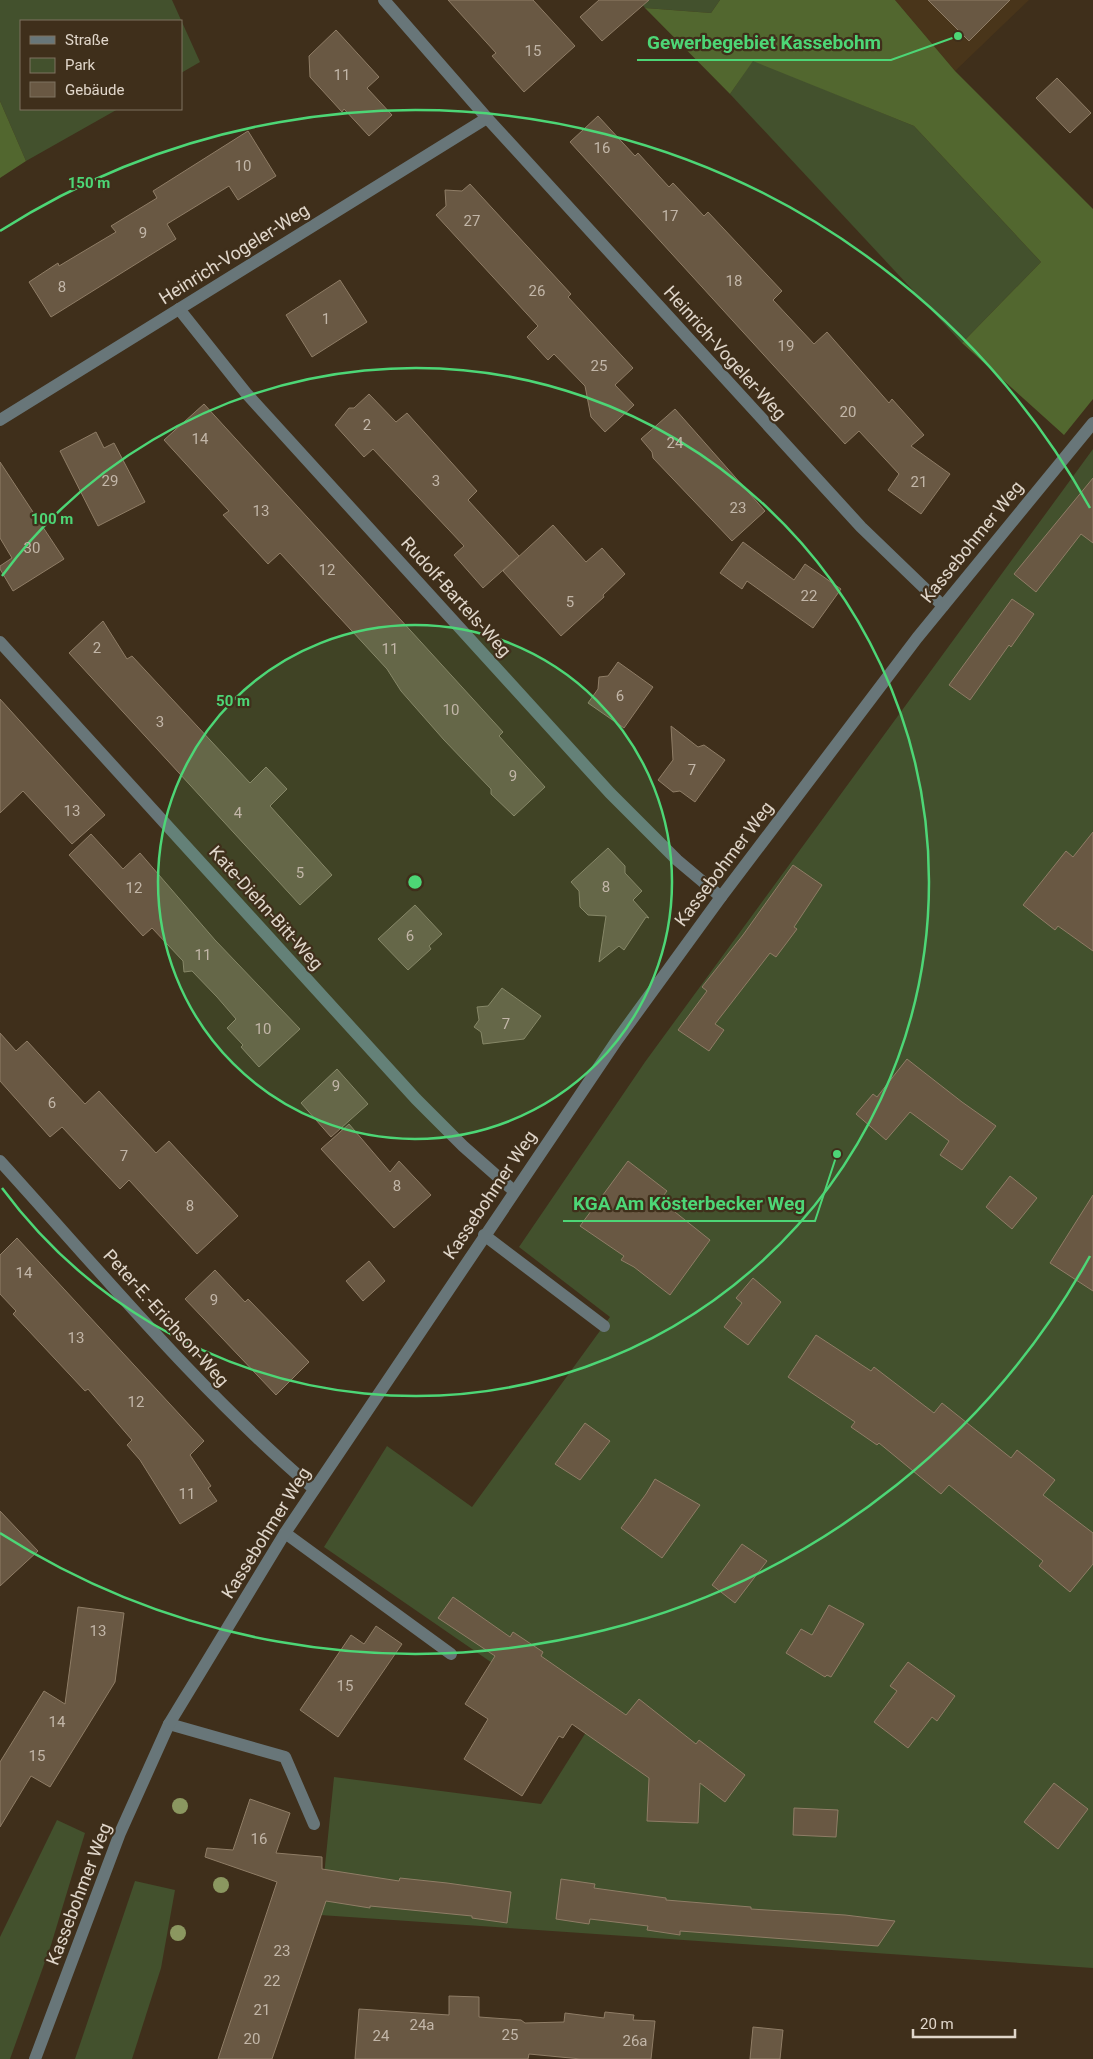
<svg xmlns="http://www.w3.org/2000/svg" width="1093" height="2059" font-family="Roboto,sans-serif">
<style>
.built{fill:#49351a}
.green{fill:#43512d}
.forest{fill:#52672f}
.building{fill:#695843;stroke:#8f7d66}
.lines{fill:none;stroke-linecap:round;stroke-linejoin:round}
.minor{stroke:#687679;stroke-width:12}
.tree{fill:#8b9760}
.ring{fill:none;stroke:#4dd676;stroke-width:2.5}
.labels{text-anchor:middle;stroke-width:4.5;stroke-linejoin:round;paint-order:stroke}
.number-label{font-size:15px;fill:#c2b6a8}
.street-label{font-size:18px;fill:#e0d6ca;stroke:#3f2f1b}
.centre{fill:#4dd676;stroke:#3f2f1b;stroke-width:2.5}
.ring-label{font-size:15px;text-anchor:middle;font-weight:bold;fill:#4dd676;stroke:#3f2f1b;stroke-width:4.5;stroke-linejoin:round;paint-order:stroke}
.leader{fill:none;stroke:#4dd676;stroke-width:2}
.callout-dot{fill:#4dd676;stroke:#3f2f1b;stroke-width:2}
.callout-label{font-size:19px;text-anchor:middle;font-weight:bold;fill:#4dd676;stroke:#3f2f1b;stroke-width:4.5;stroke-linejoin:round;paint-order:stroke}
</style>
<rect width="100%" height="100%" fill="#3f2f1b"/>
<polygon class="built" points="895,0 1029,0 955,71"/>
<g class="green">
<polygon points="0,0 172,0 200,62 181,73 181,21 21,21 21,109 118,109 26,161 0,101"/>
<polygon points="639,0 720,0 711,13 645,8"/>
<polygon points="753,60 914,126 1041,262 962,343 730,94"/>
<polygon points="1093,449 1093,1968 320,1915 334,1777 541,1804 588,1729 324,1547 387,1446 472,1507 610,1317 519,1247 645,1062"/>
<polygon points="57,1820 85,1833 51,1945 10,2059 0,2059 0,1937"/>
<polygon points="135,1881 175,1890 161,1968 132,2059 75,2059"/>
</g>
<g class="forest">
<polygon points="720,0 895,0 955,71 1093,209 1093,399 1064,435 962,343 1041,262 914,126 753,61 730,94 645,8 711,13"/>
<polygon points="0,101 26,161 0,178"/>
</g>
<g class="building">
<polygon points="448,0 533,0 575,46 524,92 492,56 496,53"/>
<polygon points="599,0 649,0 602,41 580,17"/>
<polygon points="928,0 1010,0 969,41"/>
<polygon points="336,30 379,77 367,88 392,115 369,136 344,109 342,112 310,77 309,56"/>
<polygon points="1057,78 1091,113 1070,133 1036,98"/>
<polygon points="598,116 635,156 638,153 669,187 673,183 704,216 708,212 782,291 773,300 814,344 827,332 889,403 892,399 924,435 911,446 950,474 921,514 888,490 899,474 859,431 845,444 570,142"/>
<polygon points="248,131 276,176 238,200 229,186 167,224 176,239 51,317 29,282 58,263 59,266 116,232 111,226 157,198 153,191"/>
<polygon points="470,184 571,294 568,297 633,368 615,385 634,405 605,432 591,417 585,386 554,354 548,360 527,337 538,326 436,215 446,206 445,190 462,191"/>
<polygon points="340,280 367,322 312,357 286,315"/>
<polygon points="369,394 396,422 407,413 477,491 468,500 519,556 483,588 454,555 464,546 373,449 364,457 335,425 349,408 354,408"/>
<polygon points="204,404 503,732 499,736 545,787 514,816 491,794 491,789 444,740 401,691 387,669 280,553 268,564 223,515 229,511 164,440"/>
<polygon points="675,409 765,511 732,541 653,458 652,452 641,439"/>
<polygon points="96,432 104,448 114,443 145,502 98,526 60,451"/>
<polygon points="0,462 64,559 13,591 0,569 0,566 12,558 0,538"/>
<polygon points="1093,478 1093,543 1081,534 1036,592 1014,574"/>
<polygon points="553,525 586,562 602,548 625,574 603,595 604,597 561,636 503,571"/>
<polygon points="743,542 794,580 805,564 841,589 813,628 747,581 742,589 720,573"/>
<polygon points="1012,599 1034,614 1011,647 1009,645 970,700 949,685"/>
<polygon points="103,621 127,659 132,656 250,783 266,767 287,789 270,806 332,875 300,905 69,653"/>
<polygon points="618,662 653,687 624,728 588,703 598,689 599,677 608,676"/>
<polygon points="0,699 105,815 72,844 23,791 0,813"/>
<polygon points="671,726 698,747 704,745 725,760 695,802 680,791 673,792 658,780 673,760"/>
<polygon points="1093,832 1093,951 1058,926 1055,930 1023,905 1066,851 1073,857"/>
<polygon points="91,834 123,869 140,853 215,940 300,1029 259,1067 241,1047 243,1045 227,1028 236,1019 217,997 192,971 184,972 183,961 152,928 143,936 69,855"/>
<polygon points="608,848 625,866 625,873 642,891 633,900 649,918 646,917 624,950 619,946 599,962 606,916 588,915 580,907 579,891 571,882"/>
<polygon points="793,865 822,885 794,927 797,929 776,957 770,953 715,1024 724,1030 709,1051 678,1030 707,991 702,987 743,935"/>
<polygon points="415,905 442,934 429,946 431,949 408,970 378,939"/>
<polygon points="502,988 541,1016 524,1039 483,1044 481,1032 474,1027 479,1020 477,1007 488,1006"/>
<polygon points="0,1033 16,1051 27,1041 85,1104 99,1091 156,1153 169,1141 238,1216 197,1254 129,1180 120,1189 62,1127 50,1137 0,1081"/>
<polygon points="907,1059 962,1102 996,1126 962,1170 940,1155 949,1141 910,1112 886,1140 856,1114 873,1094 877,1097"/>
<polygon points="337,1069 368,1104 331,1137 301,1103"/>
<polygon points="349,1124 390,1172 399,1161 431,1195 394,1228 321,1149"/>
<polygon points="628,1161 667,1191 660,1200 710,1240 670,1295 634,1267 621,1260 624,1256 580,1226"/>
<polygon points="1010,1176 1037,1198 1012,1229 986,1207"/>
<polygon points="1093,1195 1093,1291 1050,1263"/>
<polygon points="17,1238 204,1441 190,1455 211,1486 208,1488 217,1501 180,1524 140,1460 127,1445 132,1440 88,1389 85,1391 13,1314 16,1311 0,1294 0,1255"/>
<polygon points="369,1261 385,1281 363,1301 346,1281"/>
<polygon points="215,1270 245,1302 248,1299 309,1362 276,1395 185,1299"/>
<polygon points="753,1278 781,1302 748,1345 724,1327 742,1303 736,1298"/>
<polygon points="816,1335 871,1371 874,1367 934,1413 942,1403 1011,1458 1017,1450 1055,1480 1043,1495 1093,1533 1093,1564 1070,1592 1039,1566 1043,1561 949,1485 941,1494 879,1443 877,1445 851,1427 855,1422 788,1377"/>
<polygon points="585,1423 610,1441 580,1480 555,1464"/>
<polygon points="655,1479 700,1505 662,1558 621,1528 646,1494"/>
<polygon points="0,1511 38,1551 0,1586"/>
<polygon points="742,1544 767,1561 735,1603 712,1585"/>
<polygon points="453,1597 510,1637 513,1632 543,1652 541,1656 626,1715 639,1699 696,1744 699,1740 745,1775 725,1802 700,1783 698,1823 647,1821 649,1778 572,1724 563,1738 559,1736 522,1796 464,1759 488,1719 465,1704 495,1656 438,1618"/>
<polygon points="829,1605 864,1624 831,1677 827,1675 825,1677 786,1653 801,1629 812,1635"/>
<polygon points="78,1607 124,1613 115,1682 50,1787 31,1776 0,1827 0,1762 44,1691 65,1704"/>
<polygon points="376,1626 402,1644 338,1737 300,1710 351,1635 364,1644"/>
<polygon points="908,1662 955,1696 937,1721 932,1717 908,1748 874,1722 897,1691 890,1686"/>
<polygon points="1054,1783 1088,1809 1058,1849 1024,1822"/>
<polygon points="250,1799 290,1813 276,1853 322,1857 322,1869 399,1881 400,1878 447,1883 511,1892 507,1923 472,1918 472,1916 370,1906 370,1908 326,1901 272,2059 218,2059 277,1882 205,1857 207,1848 233,1850"/>
<polygon points="794,1808 838,1810 836,1837 793,1835"/>
<polygon points="561,1879 595,1884 594,1888 666,1898 666,1900 751,1907 751,1909 845,1915 895,1921 878,1946 680,1931 680,1935 647,1930 648,1926 590,1919 589,1924 556,1919"/>
<polygon points="449,1996 479,1997 479,2017 521,2020 525,2023 564,2022 565,2013 604,2018 605,2012 634,2015 633,2020 655,2021 651,2059 581,2059 529,2054 528,2059 355,2059 359,2009 449,2015"/>
<polygon points="753,2027 783,2030 780,2059 750,2059"/>
</g>
<g class="lines">
<g class="minor">
<polyline points="384,0 487,118"/>
<polyline points="179,309 246,393 610,793 677,860 721,897"/>
<polyline points="0,420 487,118 861,527 943,606"/>
<polyline points="0,642 416,1099 463,1146 514,1191"/>
<path d="M0,1161C102,1273 199,1391 314,1489"/>
<polyline points="484,1235 604,1326"/>
<polyline points="285,1533 451,1654"/>
<polyline points="169,1724 285,1757 314,1824"/>
<polyline points="35,2059 120,1833 169,1724 285,1533 617,1040 721,897 917,638 1093,423"/>
</g>
</g>
<g class="tree">
<circle cx="180" cy="1806" r="8"/>
<circle cx="221" cy="1885" r="8"/>
<circle cx="178" cy="1933" r="8"/>
</g>
<circle cx="415" cy="882" r="257" fill="#4dd676" fill-opacity=".12"/>
<g class="ring">
<circle cx="415" cy="882" r="257"/>
<path d="M2 576A514 514 0 1 1 2 1188"/>
<path d="M1090 1256A772 772 0 0 1 0 1533M0 231A772 772 0 0 1 1090 508"/>
</g>
<g class="labels">
<g class="number-label">
<text x="533" y="56">15</text>
<text x="342" y="80">11</text>
<text x="602" y="153">16</text>
<text x="243" y="171">10</text>
<text x="670" y="221">17</text>
<text x="472" y="226">27</text>
<text x="143" y="238">9</text>
<text x="734" y="286">18</text>
<text x="62" y="292">8</text>
<text x="537" y="296">26</text>
<text x="326" y="324">1</text>
<text x="786" y="351">19</text>
<text x="599" y="371">25</text>
<text x="848" y="417">20</text>
<text x="367" y="430">2</text>
<text x="200" y="444">14</text>
<text x="675" y="448">24</text>
<text x="110" y="486">29</text>
<text x="436" y="486">3</text>
<text x="919" y="487">21</text>
<text x="738" y="513">23</text>
<text x="261" y="516">13</text>
<text x="32" y="553">30</text>
<text x="327" y="575">12</text>
<text x="809" y="601">22</text>
<text x="570" y="607">5</text>
<text x="97" y="653">2</text>
<text x="390" y="654">11</text>
<text x="620" y="701">6</text>
<text x="451" y="715">10</text>
<text x="160" y="727">3</text>
<text x="692" y="775">7</text>
<text x="513" y="781">9</text>
<text x="72" y="816">13</text>
<text x="238" y="818">4</text>
<text x="300" y="878">5</text>
<text x="606" y="892">8</text>
<text x="134" y="893">12</text>
<text x="410" y="941">6</text>
<text x="203" y="960">11</text>
<text x="506" y="1029">7</text>
<text x="263" y="1034">10</text>
<text x="336" y="1091">9</text>
<text x="52" y="1108">6</text>
<text x="124" y="1161">7</text>
<text x="397" y="1191">8</text>
<text x="190" y="1211">8</text>
<text x="24" y="1278">14</text>
<text x="214" y="1305">9</text>
<text x="76" y="1343">13</text>
<text x="136" y="1407">12</text>
<text x="187" y="1499">11</text>
<text x="98" y="1636">13</text>
<text x="345" y="1691">15</text>
<text x="57" y="1727">14</text>
<text x="37" y="1761">15</text>
<text x="259" y="1844">16</text>
<text x="282" y="1956">23</text>
<text x="272" y="1986">22</text>
<text x="262" y="2015">21</text>
<text x="422" y="2030">24a</text>
<text x="510" y="2040">25</text>
<text x="381" y="2041">24</text>
<text x="252" y="2044">20</text>
<text x="635" y="2046">26a</text>
</g>
<g class="street-label">
<text transform="translate(234 254) rotate(-32)" y="6">Heinrich-Vogeler-Weg</text>
<text transform="translate(725 353) rotate(48)" y="6">Heinrich-Vogeler-Weg</text>
<text transform="translate(972 542) rotate(-51)" y="6">Kassebohmer Weg</text>
<text transform="translate(456 597) rotate(48)" y="6">Rudolf-Bartels-Weg</text>
<text transform="translate(724 864) rotate(-53)" y="6">Kassebohmer Weg</text>
<text transform="translate(266 908) rotate(48)" y="6">Kate-Diehn-Bitt-Weg</text>
<text transform="translate(490 1195) rotate(-56)" y="6">Kassebohmer Weg</text>
<text transform="translate(166 1318) rotate(48)" y="6">Peter-E.-Erichson-Weg</text>
<text transform="translate(266 1533) rotate(-58)" y="6">Kassebohmer Weg</text>
<text transform="translate(79 1894) rotate(-69)" y="6">Kassebohmer Weg</text>
</g>
</g>
<circle cx="415" cy="882" r="8" class="centre"/>
<g class="ring-label">
<text x="89" y="188">150 m</text>
<text x="52" y="524">100 m</text>
<text x="233" y="706">50 m</text>
</g>
<path class="leader" d="M958 36L891 60H637M837 1154L815 1221H563"/>
<g class="callout-dot">
<circle cx="958" cy="36" r="5"/>
<circle cx="837" cy="1154" r="5"/>
</g>
<g class="callout-label">
<text x="764" y="49">Gewerbegebiet Kassebohm</text>
<text x="689" y="1210">KGA Am Kösterbecker Weg</text>
</g>
<rect x="20" y="20" width="162" height="90" fill="#3f2f1b" stroke="#7f7261"/>
<rect x="30" y="36" width="25" height="8" fill="#687679" stroke="#7f7261"/>
<text x="65" y="45" font-size="15" fill="#e0d6ca">Straße</text>
<rect x="30" y="58" width="25" height="15" fill="#43512d" stroke="#7f7261"/>
<text x="65" y="70" font-size="15" fill="#e0d6ca">Park</text>
<rect x="30" y="82" width="25" height="15" fill="#695843" stroke="#7f7261"/>
<text x="65" y="95" font-size="15" fill="#e0d6ca">Gebäude</text>
<path d="M913 2029v8h102v-8" fill="none" stroke="#e0d6ca" stroke-width="2.5"/>
<text x="920" y="2029" font-size="15" fill="#e0d6ca" stroke="#3f2f1b" stroke-width="4" paint-order="stroke">20 m</text>
</svg>
